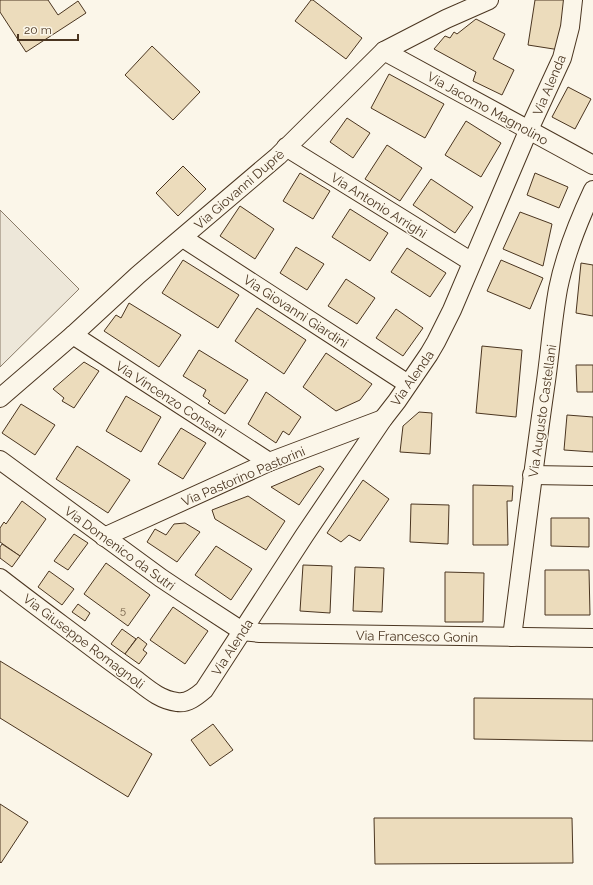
<svg xmlns="http://www.w3.org/2000/svg" width="593" height="885" font-family="Raleway,sans-serif">
<style>
.parking{fill:#ede7d9;stroke:#887966}
.building{fill:#ecdcbc;stroke:#4a3520}
.lines{fill:none;stroke-linecap:round;stroke-linejoin:round}
.minor-casing{stroke:#4a3520;stroke-width:20}
.minor{stroke:#fbf6e9;stroke-width:18}
.labels{text-anchor:middle;stroke-width:3;stroke-linejoin:round;paint-order:stroke}
.number-label{font-size:11px;fill:#725f47}
.street-label{font-size:13px;fill:#4a3520;stroke:#fbf6e9}
</style>
<rect width="100%" height="100%" fill="#fbf6e9"/>
<polygon class="parking" points="0,210 79,289 0,367"/>
<g class="building">
<polygon points="0,0 48,0 58,15 78,1 86,13 26,52 0,12"/>
<polygon points="311,0 313,0 362,38 346,59 295,21"/>
<polygon points="535,0 569,0 560,50 528,45"/>
<polygon points="476,19 505,34 493,59 514,70 502,95 473,81 476,72 434,49 445,36 450,38 454,32 457,34"/>
<polygon points="152,46 200,92 173,120 125,75"/>
<polygon points="389,74 444,104 425,138 371,108"/>
<polygon points="568,87 591,99 575,129 552,117"/>
<polygon points="347,118 370,133 353,158 330,142"/>
<polygon points="466,121 501,143 481,177 445,155"/>
<polygon points="387,145 422,168 400,201 365,179"/>
<polygon points="183,166 206,189 178,216 156,193"/>
<polygon points="300,173 330,191 313,219 283,201"/>
<polygon points="535,173 568,187 559,208 527,195"/>
<polygon points="431,179 473,207 455,233 413,205"/>
<polygon points="240,206 274,229 255,259 220,236"/>
<polygon points="350,209 388,233 370,261 332,237"/>
<polygon points="520,212 552,224 543,266 503,249"/>
<polygon points="296,247 324,264 307,290 280,273"/>
<polygon points="407,248 446,273 430,297 391,272"/>
<polygon points="183,260 239,295 218,328 162,293"/>
<polygon points="501,260 543,278 530,309 487,291"/>
<polygon points="581,263 593,265 593,316 576,313"/>
<polygon points="346,279 375,298 357,324 328,306"/>
<polygon points="129,303 181,335 159,367 104,331 116,315 121,318"/>
<polygon points="257,308 306,340 284,374 235,341"/>
<polygon points="396,309 423,328 403,356 376,338"/>
<polygon points="482,346 522,350 516,417 476,413"/>
<polygon points="199,350 248,380 225,414 208,403 210,401 203,396 206,390 183,376"/>
<polygon points="326,353 372,384 360,400 336,411 303,387"/>
<polygon points="84,362 99,371 74,408 62,401 64,398 53,389"/>
<polygon points="576,365 593,365 593,392 577,392"/>
<polygon points="266,392 301,417 289,435 283,431 276,443 248,424"/>
<polygon points="126,396 161,417 141,452 106,431"/>
<polygon points="21,404 55,425 35,455 2,433"/>
<polygon points="419,412 432,413 430,454 400,452 403,426"/>
<polygon points="567,415 593,417 593,452 564,450"/>
<polygon points="181,428 206,443 183,479 158,464"/>
<polygon points="77,446 130,480 108,513 56,479"/>
<polygon points="320,466 324,469 299,505 271,487"/>
<polygon points="363,480 389,499 360,541 349,535 341,542 327,533"/>
<polygon points="473,485 513,486 512,501 507,501 508,545 473,545"/>
<polygon points="248,496 285,521 266,550 215,519 212,510"/>
<polygon points="22,501 46,519 20,556 0,542 0,528 4,522 6,524"/>
<polygon points="411,504 449,505 448,544 410,542"/>
<polygon points="551,518 589,518 589,547 551,546"/>
<polygon points="185,523 200,532 177,562 147,542 155,529 166,535 174,524"/>
<polygon points="74,534 88,543 68,570 54,561"/>
<polygon points="2,544 20,556 12,567 0,558 0,547"/>
<polygon points="216,546 252,569 231,600 195,575"/>
<polygon points="106,563 150,595 128,626 84,594"/>
<polygon points="303,565 332,566 330,613 300,611"/>
<polygon points="355,567 384,568 382,612 353,611"/>
<polygon points="545,570 589,570 590,615 545,615"/>
<polygon points="49,571 74,589 62,605 38,587"/>
<polygon points="445,572 484,573 483,622 445,622"/>
<polygon points="78,604 90,613 85,621 72,612"/>
<polygon points="173,607 208,631 185,664 150,640"/>
<polygon points="122,629 136,639 125,654 111,644"/>
<polygon points="138,637 147,644 143,650 147,653 139,664 125,654"/>
<polygon points="0,661 152,754 128,797 0,718"/>
<polygon points="474,698 593,699 593,741 474,739"/>
<polygon points="213,724 233,750 210,766 191,740"/>
<polygon points="0,804 28,822 1,863 0,862"/>
<polygon points="374,818 572,818 573,863 375,864"/>
</g>
<g class="lines">
<g class="minor-casing">
<g id="minor">
<polyline points="384,51 593,165"/>
<polyline points="286,147 472,262"/>
<polyline points="183,238 408,384"/>
<polyline points="73,335 269,462"/>
<polyline points="0,398 73,335 138,275 278,156 384,51 446,19 489,0"/>
<polyline points="0,460 161,578 182,592 242,631 260,633 593,638"/>
<polyline points="532,475 593,476"/>
<polyline points="104,537 269,462 383,419"/>
<path d="M0,578C32,603 65,627 98,652C110,661 122,670 135,679C148,689 160,700 177,702C187,704 197,696 204,690L304,536L383,419L397,401L429,354L436,342L452,310L526,136L562,58L570,27L573,0"/>
<path d="M512,637C523,554 533,471 545,388C550,355 552,322 558,289C565,254 578,222 593,190"/>
</g>
</g>
<use href="#minor" class="minor"/>
</g>
<g class="labels">
<g class="number-label">
<text x="123" y="614">5</text>
</g>
<g class="street-label">
<text transform="translate(549 85) rotate(-67)" y="5">Via Alenda</text>
<text transform="translate(488 108) rotate(29)" y="5">Via Jacomo Magnolino</text>
<text transform="translate(239 189) rotate(-41)" y="5">Via Giovanni Duprè</text>
<text transform="translate(379 205) rotate(32)" y="5">Via Antonio Arrighi</text>
<text transform="translate(296 311) rotate(33)" y="5">Via Giovanni Giardini</text>
<text transform="translate(412 378) rotate(-55)" y="5">Via Alenda</text>
<text transform="translate(171 399) rotate(33)" y="5">Via Vincenzo Consani</text>
<text transform="translate(542 411) rotate(-82)" y="5">Via Augusto Castellani</text>
<text transform="translate(243 476) rotate(-23)" y="5">Via Pastorino Pastorini</text>
<text transform="translate(120 548) rotate(36)" y="5">Via Domenico da Sutri</text>
<text transform="translate(417 636) rotate(1)" y="5">Via Francesco Gonin</text>
<text transform="translate(84 641) rotate(37)" y="5">Via Giuseppe Romagnoli</text>
<text transform="translate(232 647) rotate(-57)" y="5">Via Alenda</text>
</g>
</g>
<path d="M18 34v6h60v-6" fill="none" stroke="#4a3520" stroke-width="2"/>
<text x="24" y="34" font-size="12" fill="#4a3520" stroke="#fbf6e9" stroke-width="3" paint-order="stroke">20 m</text>
</svg>
